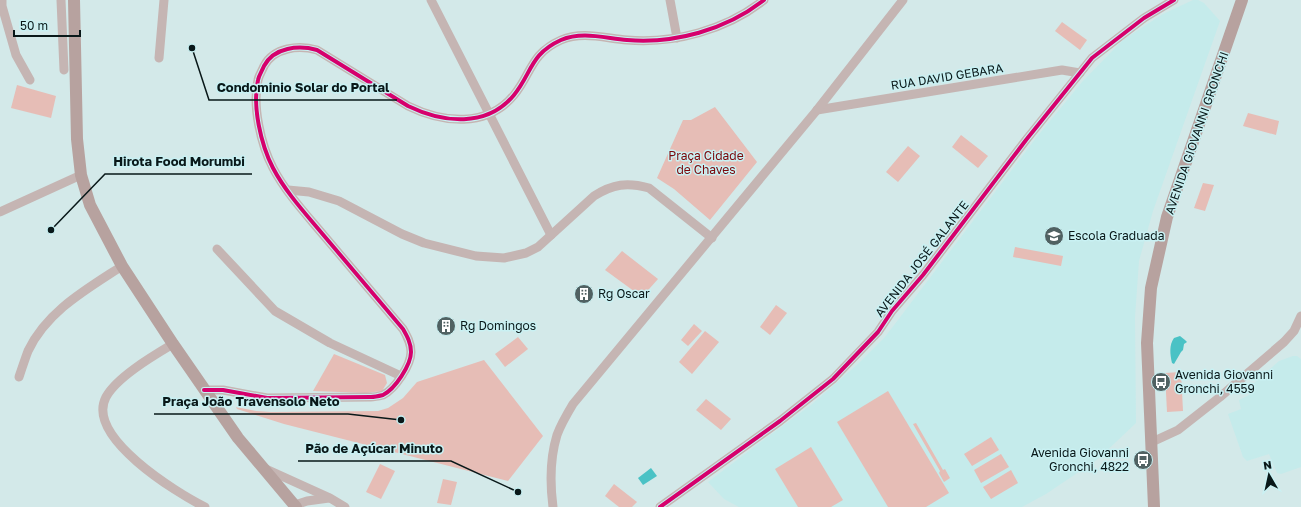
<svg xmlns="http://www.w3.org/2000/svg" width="1301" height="507" font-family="'Golos Text',sans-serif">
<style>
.built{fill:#c5ebeb}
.green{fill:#e6bdb6}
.water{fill:#4ac2c5}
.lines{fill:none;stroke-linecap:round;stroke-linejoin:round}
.minor{stroke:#c5b5b3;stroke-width:9}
.major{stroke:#b7a29f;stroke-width:12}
.cycleway-casing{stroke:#c9f1f3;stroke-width:6}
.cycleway{stroke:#d6006c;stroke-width:4}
.labels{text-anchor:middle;stroke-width:3;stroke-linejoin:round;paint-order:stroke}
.street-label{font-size:12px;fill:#091819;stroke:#c9f1f3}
.park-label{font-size:12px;fill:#7b070a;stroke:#c9f1f3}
.poi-label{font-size:12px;fill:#091819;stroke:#c9f1f3;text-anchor:start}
.leader{fill:none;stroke:#091819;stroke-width:1.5}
.callout-dot{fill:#091819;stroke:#c9f1f3;stroke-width:1.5}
.callout-label{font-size:13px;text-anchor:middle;font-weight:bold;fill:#091819;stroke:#c9f1f3;stroke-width:3;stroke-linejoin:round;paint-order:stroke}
</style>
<rect width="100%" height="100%" fill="#d3e9e9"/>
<g class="built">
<polygon points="1193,0 1198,0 1204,3 1220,21 1153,211 1139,261 1135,317 1136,423 1098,459 1046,494 1022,507 739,507 724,499 708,482 762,441 811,405 858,364 885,337 1036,138 1082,82 1123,40 1163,14"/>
<polygon points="1293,356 1297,356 1301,359 1301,467 1281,474 1277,473 1269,454 1247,461 1243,457 1228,414 1241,409 1239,400 1251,394 1254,383 1279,361"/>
</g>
<g class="green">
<polygon points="1062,22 1087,40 1080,50 1055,31"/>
<polygon points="17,85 56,96 51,118 11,108"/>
<polygon points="715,107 757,162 710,220 674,189 657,178 683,120 691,120"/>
<polygon points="1248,113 1279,121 1276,135 1243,126"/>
<polygon points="961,135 988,156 978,168 952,147"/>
<polygon points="908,146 920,156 898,182 886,172"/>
<polygon points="1203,183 1214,185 1205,211 1194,208"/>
<polygon points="1015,247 1063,256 1061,266 1013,257"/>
<polygon points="622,251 658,279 642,297 605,270"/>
<polygon points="776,305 787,313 770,335 760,327"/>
<polygon points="694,324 702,331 688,346 681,340"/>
<polygon points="705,331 719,342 692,374 679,362"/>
<polygon points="518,337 528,349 505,367 495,354"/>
<polygon points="334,354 385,375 387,383 382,391 366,393 313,391"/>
<polygon points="484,360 543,436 508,481 284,424 237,409 236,407 256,411 271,412 378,411 388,408 403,398 417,382"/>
<polygon points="1181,372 1183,411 1167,412 1165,373"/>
<polygon points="888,391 949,493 926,507 888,507 837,422"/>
<polygon points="706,399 731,419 721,430 696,410"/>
<polygon points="916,423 943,470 945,469 950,478 944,482 939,473 940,471 913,424"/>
<polygon points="991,437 999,450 972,466 964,454"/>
<polygon points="811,447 843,500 831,507 798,507 775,469"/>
<polygon points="1001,454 1009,467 981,483 974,470"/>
<polygon points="380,464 395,471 381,499 366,492"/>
<polygon points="1011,470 1018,483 991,499 983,487"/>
<polygon points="443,479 457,482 451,505 437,503"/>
<polygon points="614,484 637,502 632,507 619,507 605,496"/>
</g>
<g class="water">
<path d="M1180,336L1185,340L1187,342L1184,344L1183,350L1181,352L1174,364L1172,363C1170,354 1169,345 1174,338Z"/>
<polygon points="651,468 657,476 643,485 638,478"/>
</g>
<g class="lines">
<g class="minor">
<polyline points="2,0 2,6 16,55 30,80"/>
<polyline points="61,0 64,70"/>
<polyline points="431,0 551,235"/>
<polyline points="670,0 677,38"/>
<polyline points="159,58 164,0"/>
<polyline points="817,110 1062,70 1080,73"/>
<path d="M288,190L309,192L339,201L402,234L424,243L476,256L504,258L526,253L538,247L594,196C613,184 627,182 649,188L712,238"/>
<polyline points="0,212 81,175"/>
<polyline points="217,249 275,311 330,343 401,376"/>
<path d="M173,344C153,356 117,377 106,397C85,437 177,493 205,507"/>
<path d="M19,377C22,368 25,359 28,351C47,311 87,289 122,266"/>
<path d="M204,390H223L267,398L371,397C375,397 379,396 383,395C395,389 411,365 411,352C411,343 407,336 403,329C375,296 348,264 320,231C304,212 285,191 273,168C261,145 252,106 258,80C259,75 262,71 264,66C274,47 299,45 317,50L408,106C443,123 487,128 514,95C532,73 530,54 561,40C582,31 604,38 627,40C674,44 726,30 764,0"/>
<polyline points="1152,442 1178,430 1220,397 1284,342 1294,331 1301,316"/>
<polyline points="266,469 330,498 345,507"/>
<polyline points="295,505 307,501 329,498"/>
<path d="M553,507C550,484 550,458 557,435C561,424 567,414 573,404L817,110L903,0"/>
<polyline points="660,507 780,421 833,379 878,332 892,311 923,275 1026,140 1092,58 1144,18 1174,0"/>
</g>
<g class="major">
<polyline points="74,0 77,139 81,175 90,205 122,266 173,344 238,438 296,507"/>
<polyline points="1154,507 1147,343 1151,288 1167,217 1242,0"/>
</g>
<g class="cycleway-casing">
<g id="cycleway">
<path d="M204,390H223L267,398L371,397C375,397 379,396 383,395C395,389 411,365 411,352C411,343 407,336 403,329C375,296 348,264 320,231C304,212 285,191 273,168C261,145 252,106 258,80C259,75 262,71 264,66C274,47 299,45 317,50L408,106C443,123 487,128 514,95C532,73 530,54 561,40C582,31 604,38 627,40C674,44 726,30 764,0"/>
<polyline points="660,507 780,421 833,379 878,332 892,311 923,275 1026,140 1092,58 1144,18 1174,0"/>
</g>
</g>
<use href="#cycleway" class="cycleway"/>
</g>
<defs>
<g id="school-disc" transform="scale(1)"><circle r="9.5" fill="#506162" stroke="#c9f1f3"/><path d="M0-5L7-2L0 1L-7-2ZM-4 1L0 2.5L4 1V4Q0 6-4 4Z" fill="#fff"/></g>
<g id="building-disc" transform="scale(1)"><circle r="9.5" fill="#506162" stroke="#c9f1f3"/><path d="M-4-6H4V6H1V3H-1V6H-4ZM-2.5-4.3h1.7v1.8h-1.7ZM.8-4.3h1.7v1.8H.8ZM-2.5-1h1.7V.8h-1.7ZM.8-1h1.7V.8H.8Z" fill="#fff"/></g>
<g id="bus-disc" transform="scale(1)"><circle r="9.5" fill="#506162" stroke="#c9f1f3"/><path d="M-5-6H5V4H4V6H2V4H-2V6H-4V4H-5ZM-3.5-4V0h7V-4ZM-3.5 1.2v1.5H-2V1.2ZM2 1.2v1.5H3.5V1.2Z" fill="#fff"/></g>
</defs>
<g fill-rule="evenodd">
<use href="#school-disc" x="1054" y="236"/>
<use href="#building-disc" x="584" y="294"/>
<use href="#building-disc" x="446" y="326"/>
<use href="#bus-disc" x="1161" y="382"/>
<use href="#bus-disc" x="1143" y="460"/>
</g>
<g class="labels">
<g class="street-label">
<text transform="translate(947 77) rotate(-9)" y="4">RUA DAVID GEBARA</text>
<text transform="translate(1197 133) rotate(-71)" y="4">AVENIDA GIOVANNI GRONCHI</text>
<text transform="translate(922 259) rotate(-52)" y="4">AVENIDA JOSÉ GALANTE</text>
</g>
<g class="park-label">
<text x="706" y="160">Praça Cidade<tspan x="706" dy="14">de Chaves</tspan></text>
</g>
<g class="poi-label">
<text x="1068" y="240">Escola Graduada</text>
<text x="598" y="298">Rg Oscar</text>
<text x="460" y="330">Rg Domingos</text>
<text x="1175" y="379">Avenida Giovanni<tspan x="1175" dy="14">Gronchi, 4559</tspan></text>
<text x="1129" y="457" text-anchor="end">Avenida Giovanni<tspan x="1129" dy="14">Gronchi, 4822</tspan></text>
</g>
</g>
<path class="leader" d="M192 48L209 100H397M51 230L105 174H252M401 420L348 414H154M518 492L451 461H298"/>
<g class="callout-dot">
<circle cx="192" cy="48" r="4"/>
<circle cx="51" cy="230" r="4"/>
<circle cx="401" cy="420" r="4"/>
<circle cx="518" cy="492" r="4"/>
</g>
<g class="callout-label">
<text x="303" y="92">Condominio Solar do Portal</text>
<text x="179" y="166">Hirota Food Morumbi</text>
<text x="251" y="406">Praça João Travensolo Neto</text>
<text x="374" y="453">Pão de Açúcar Minuto</text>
</g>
<g transform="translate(1269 475) rotate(351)" stroke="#c9f1f3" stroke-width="3" paint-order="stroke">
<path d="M0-3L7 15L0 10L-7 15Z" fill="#091819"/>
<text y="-6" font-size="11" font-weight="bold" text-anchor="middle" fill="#091819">N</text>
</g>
<path d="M14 30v6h66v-6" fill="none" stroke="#091819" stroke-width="2"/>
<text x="20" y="30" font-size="12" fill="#091819" stroke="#c9f1f3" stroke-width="3" paint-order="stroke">50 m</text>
</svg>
